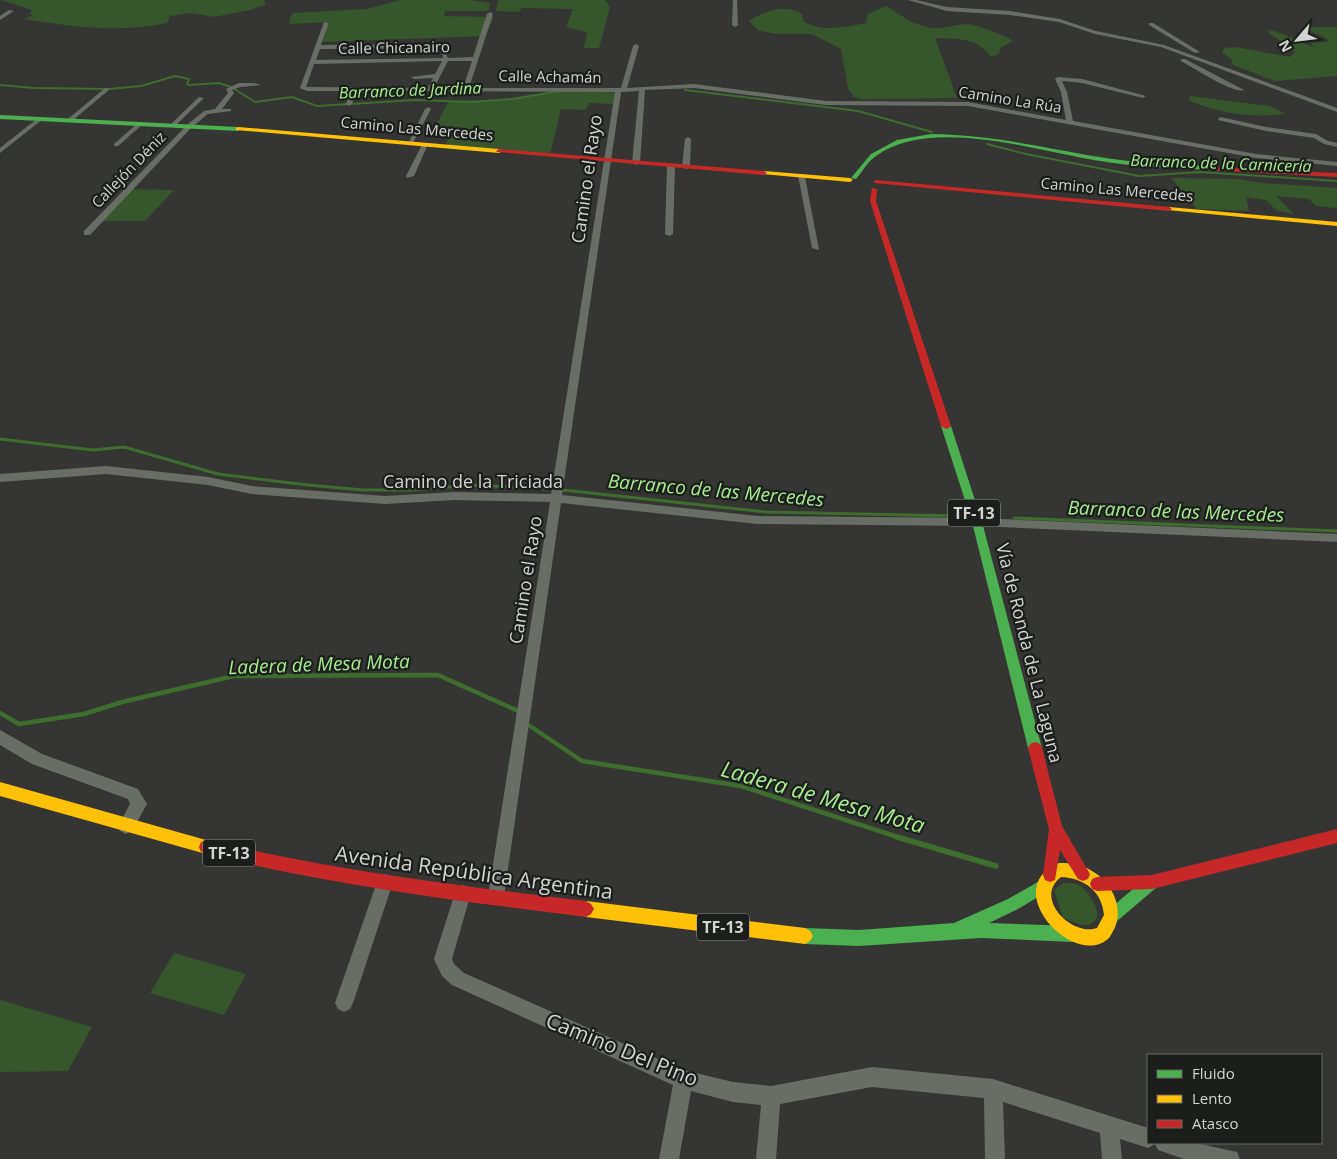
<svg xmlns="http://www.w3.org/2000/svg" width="1337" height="1159" font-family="'Open Sans',sans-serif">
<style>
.green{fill:#38562d}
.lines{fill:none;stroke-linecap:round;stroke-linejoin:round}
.stream-far3{stroke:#3f6c2f;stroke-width:2}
.stream-far2{stroke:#3f6c2f;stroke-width:3}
.stream-far1{stroke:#3f6c2f;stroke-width:4.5}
.stream{stroke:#3f6c2f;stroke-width:5.5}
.street{fill:#686e66;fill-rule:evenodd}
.fast{fill:#4caf50;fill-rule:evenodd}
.slow{fill:#ffc107;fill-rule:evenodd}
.jam{fill:#c62828;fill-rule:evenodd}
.labels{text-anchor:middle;stroke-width:4.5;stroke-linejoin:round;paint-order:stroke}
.far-street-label{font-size:15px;fill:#d2d4d2;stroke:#1c1e1c}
.far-water-label{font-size:16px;font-style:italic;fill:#a7ec8f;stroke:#1c1e1c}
.shield{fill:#1c1e1c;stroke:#9b9d9b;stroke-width:1}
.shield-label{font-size:16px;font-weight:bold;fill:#d2d4d2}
.street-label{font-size:18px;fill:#d2d4d2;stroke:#1c1e1c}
.water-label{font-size:19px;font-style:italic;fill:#a7ec8f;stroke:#1c1e1c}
.near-street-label{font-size:21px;fill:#d2d4d2;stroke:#1c1e1c}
.near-water-label{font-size:22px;font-style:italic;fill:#a7ec8f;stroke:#1c1e1c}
</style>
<rect width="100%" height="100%" fill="#353634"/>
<g class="green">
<path d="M1,0H264L266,4L250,10L214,17L191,13L170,16L167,23C119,33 72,27 24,19L34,15L30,14L32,10Z"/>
<polygon points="400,0 469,0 490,3 488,11 445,11 444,16 494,17 485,36 323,42 328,22 289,24 292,13 367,9"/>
<polygon points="498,0 605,0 610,7 599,48 584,48 587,32 566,27 573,9 522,8 518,12 496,11"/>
<path d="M886,6C900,14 911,24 927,27C940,30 954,25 966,24C973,23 1009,37 1013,41L1000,48L999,54L991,57C977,37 958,39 935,38L957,98L861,99L854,97L848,88L841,49L812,34H776L758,30L749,21C764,11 786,3 802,14L803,21C822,33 845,27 866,23L868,14Z"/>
<path d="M1310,27H1337V76L1275,81L1233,65L1232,60L1222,52L1224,48L1235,47L1290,57L1294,53L1293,49L1270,34L1268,30C1284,32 1298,42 1314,47L1311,43L1329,42L1326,38L1309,30Z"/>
<path d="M559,89L620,93L618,104L589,103L586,110L561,109L550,154L446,145L451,129L435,127L449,101C485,100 524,100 559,89Z"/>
<path d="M1190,96L1270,106L1285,114C1252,118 1219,114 1189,100Z"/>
<polygon points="1171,178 1238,179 1262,183 1337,188 1337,208 1316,206 1309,199 1276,196 1294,214 1277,211 1266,200 1246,197 1249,211 1197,209"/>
<polygon points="128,189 174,190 145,221 102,221"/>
<path d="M1063,883C1068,883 1074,883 1079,885C1090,892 1110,922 1086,925C1080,926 1070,920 1063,918L1054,890Z"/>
<polygon points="174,953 246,974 224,1015 150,993"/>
<polygon points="0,1000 92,1027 68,1071 0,1072"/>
</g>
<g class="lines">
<g class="stream-far3">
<polyline points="0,85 34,88 109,89 141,86 175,76 189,79 187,84 189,85 219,83 231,87"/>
<polyline points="233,88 255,102 292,97 317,106 416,100 471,102 512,99 560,91"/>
<polyline points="685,90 858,111 932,132"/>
<polyline points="987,144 1026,154 1139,176 1200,172 1337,181"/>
</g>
<g class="stream-far2">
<polyline points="0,439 93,450 124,447 218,474 308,485 363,490 412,490 471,485 549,489"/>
<polyline points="563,490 766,512 957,516"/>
<polyline points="1014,518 1337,531"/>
</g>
<g class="stream-far1">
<polyline points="0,713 19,724 84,714 122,702 234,676 438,675 518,711"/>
<polyline points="530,726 582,761 741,786 901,838"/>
</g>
<polyline class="stream" points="897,837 996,866"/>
<g class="street">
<polygon points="733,0 737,0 738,25 735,27 732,25"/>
<polygon points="908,0 916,0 947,7 1010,11 1060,19 1096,31 1164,45 1337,108 1337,112 1161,47 1095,34 1059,22 1010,15 947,11"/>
<polygon points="9,10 14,11 0,20 0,16"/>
<path d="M490,12L493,14L469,88H621L633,46L636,44L639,46L627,88L694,84L826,101L968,102L1066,120L1061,92L1055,79L1058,77L1082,79L1146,96L1143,98L1082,83L1062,81L1067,92L1073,121L1256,154L1337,162V166L1256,158L968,106L826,105L694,88L645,90L640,163L636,165L632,163L639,91L621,92L562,495L758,516L977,518L1337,534V542L977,526L758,524L561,503L504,896L502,902L496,904L490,902L488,896L550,502L455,500L385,504L252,494L208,485L106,474L0,482V474L106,466L208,477L252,486L385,496L455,492L551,494L615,92L357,91L352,104L349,106L346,104L351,91H307L300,88L324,22L329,23L321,45L444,44L447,46L444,48L320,49L316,60L443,58L442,54L445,52L448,58L473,57L487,14ZM442,61L435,74L411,77L414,79L433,78L428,88L306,87L314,64ZM448,61H472L463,88H434Z"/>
<polygon points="1149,23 1153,23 1200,52 1195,53 1149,25"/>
<path d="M1181,59H1185L1244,90C1235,95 1192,67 1181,61Z"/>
<polygon points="239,83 254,83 261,85 240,87 232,90 234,93 222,109 231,109 231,111 208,114 192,127 90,235 84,235 84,231 188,124 204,111 215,109 228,93 226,89"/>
<polygon points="105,88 110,89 72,121 68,121 68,119"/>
<polygon points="199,97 204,98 176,125 172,125 172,123"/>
<polygon points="428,107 431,109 413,143 408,144 425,109"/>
<polygon points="1220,117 1266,127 1316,134 1328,141 1337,143 1337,147 1324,144 1314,138 1266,131 1218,120"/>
<polygon points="38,118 43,119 0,153 0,148"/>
<polygon points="139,122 144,123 118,146 114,146 114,144"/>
<polygon points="688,137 691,139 690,167 686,169 682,167 685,139"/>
<polygon points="423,143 428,144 414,176 407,178 406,176"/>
<polygon points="671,164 675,166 673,234 669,236 665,234 667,166"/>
<polygon points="798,175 805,177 819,250 812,248"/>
<polygon points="0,730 42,754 138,789 147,804 132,831 126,834 120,831 118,826 130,804 128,799 32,764 0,745"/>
<polygon points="385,874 391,876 393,882 353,1003 350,1009 344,1012 338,1009 335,1003 377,882 379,876"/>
<polygon points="463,885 469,887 471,893 452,959 454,964 464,973 683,1070 733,1082 771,1086 872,1067 993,1079 1148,1128 1148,1143 1196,1143 1237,1152 1240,1159 1184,1159 1158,1150 1155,1144 1148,1148 1120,1139 1122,1159 1102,1159 1100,1133 1003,1102 1005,1159 985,1159 984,1098 872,1087 780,1104 776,1159 756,1159 761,1105 733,1102 691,1091 679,1159 659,1159 673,1085 452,985 442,976 434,959 455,893 457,887"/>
</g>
<g class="fast">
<polygon points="0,115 238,127 241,129 238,131 0,119"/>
<path d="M931,134C992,135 1040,147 1099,157C1135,163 1173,164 1210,166L1213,168L1210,170C1173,168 1136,167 1100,161C1038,151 930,116 876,156C868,161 862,172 856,179L851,178L871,154L897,140Z"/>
<polygon points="946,423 951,426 982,522 1042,748 1040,752 1035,754 1030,752 1028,748 972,522 941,426"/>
<polygon points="1152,875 1157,877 1159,882 1157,887 1116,922 1111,925 1106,922 1103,917 1106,912 1147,877"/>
<polygon points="1043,879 1048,881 1050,886 1048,891 1018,909 989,923 1073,926 1078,929 1081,934 1078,939 1073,942 981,938 859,946 805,944 800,941 797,936 800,931 805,928 859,930 954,923 1008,899"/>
</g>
<g class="slow">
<polygon points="238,127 499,149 502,151 499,153 236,130 236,128"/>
<polygon points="764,171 850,178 853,180 850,182 762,174 762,172"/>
<polygon points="1169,207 1337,222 1337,226 1167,210 1167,208"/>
<polygon points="0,782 206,840 211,842 213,847 211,852 206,854 0,796"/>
<path d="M1059,863C1071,863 1082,864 1092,871C1113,883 1126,911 1112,933C1111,935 1110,937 1108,939C1073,969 998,888 1059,863ZM1061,877C1084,878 1102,891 1104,915L1097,928C1072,937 1033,898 1061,877Z"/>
<polygon points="586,901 805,928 810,931 813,936 810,941 805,944 586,917 581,914 578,909 581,904"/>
</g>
<g class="jam">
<polygon points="499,149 764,171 767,173 764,175 497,152 496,151"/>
<polygon points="1208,167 1337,173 1337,177 1210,170 1207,168"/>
<polygon points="876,180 1169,207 1172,209 1169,211 874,183 874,181"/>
<polygon points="872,188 877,189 876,201 951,426 949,428 946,429 941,426 870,201"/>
<polygon points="1035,742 1040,744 1042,748 1062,826 1090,874 1088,879 1083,881 1078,879 1060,850 1055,880 1050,882 1045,880 1043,875 1049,829 1028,748 1030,744"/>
<polygon points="1337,829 1337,843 1152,889 1097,891 1092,889 1090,884 1092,879 1097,877 1152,875"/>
<path d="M206,840C331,870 458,886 586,901L591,904L594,909L591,914L586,917C458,901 331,885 206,854L201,852L199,847L201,842Z"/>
</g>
</g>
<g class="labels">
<g class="far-street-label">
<text transform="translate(394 48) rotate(-1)" y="5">Calle Chicanairo</text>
<text transform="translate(550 77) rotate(1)" y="5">Calle Achamán</text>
<text transform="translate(1010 100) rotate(9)" y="5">Camino La Rúa</text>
<text transform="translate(417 129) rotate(5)" y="5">Camino Las Mercedes</text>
<text transform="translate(129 170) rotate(-46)" y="5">Callejón Déniz</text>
<text transform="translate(1117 190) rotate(5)" y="5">Camino Las Mercedes</text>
</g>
<g class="far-water-label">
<text transform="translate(410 90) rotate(-2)" y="6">Barranco de Jardina</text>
<text transform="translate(1221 163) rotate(2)" y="6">Barranco de la Carnicería</text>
</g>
<g class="shield">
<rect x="948" y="499.5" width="52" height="27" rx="4"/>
<rect x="203" y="839.5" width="52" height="27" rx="4"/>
<rect x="697" y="913.5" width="52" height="27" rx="4"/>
</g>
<g class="shield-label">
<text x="974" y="519">TF-13</text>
<text x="229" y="859">TF-13</text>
<text x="723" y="933">TF-13</text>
</g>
<g class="street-label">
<text transform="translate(587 179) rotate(-82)" y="6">Camino el Rayo</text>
<text x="473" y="488">Camino de la Triciada</text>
<text transform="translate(526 580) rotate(-81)" y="6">Camino el Rayo</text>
<text transform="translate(1029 653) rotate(76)" y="6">Vía de Ronda de La Laguna</text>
</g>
<g class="water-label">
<text transform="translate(716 490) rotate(5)" y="7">Barranco de las Mercedes</text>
<text transform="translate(1176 511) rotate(2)" y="7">Barranco de las Mercedes</text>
<text transform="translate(319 664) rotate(-2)" y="7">Ladera de Mesa Mota</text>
</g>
<g class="near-street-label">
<text transform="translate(474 873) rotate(8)" y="7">Avenida República Argentina</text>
<text transform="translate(622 1050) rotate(22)" y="7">Camino Del Pino</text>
</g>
<g class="near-water-label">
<text transform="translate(823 797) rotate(16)" y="8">Ladera de Mesa Mota</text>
</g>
</g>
<rect x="1147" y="1054" width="175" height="90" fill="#1c1e1c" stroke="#656765"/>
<rect x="1157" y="1070" width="25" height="8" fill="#4caf50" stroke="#656765"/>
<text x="1192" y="1079" font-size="15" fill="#d2d4d2">Fluido</text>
<rect x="1157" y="1095" width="25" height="8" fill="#ffc107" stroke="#656765"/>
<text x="1192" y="1104" font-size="15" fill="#d2d4d2">Lento</text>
<rect x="1157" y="1120" width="25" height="8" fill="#c62828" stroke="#656765"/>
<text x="1192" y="1129" font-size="15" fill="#d2d4d2">Atasco</text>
<g transform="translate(1297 40) rotate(242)" stroke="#1c1e1c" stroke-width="4" paint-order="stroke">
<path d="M0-4L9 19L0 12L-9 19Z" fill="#d2d4d2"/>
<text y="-8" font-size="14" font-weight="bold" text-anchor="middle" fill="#d2d4d2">N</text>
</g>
</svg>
